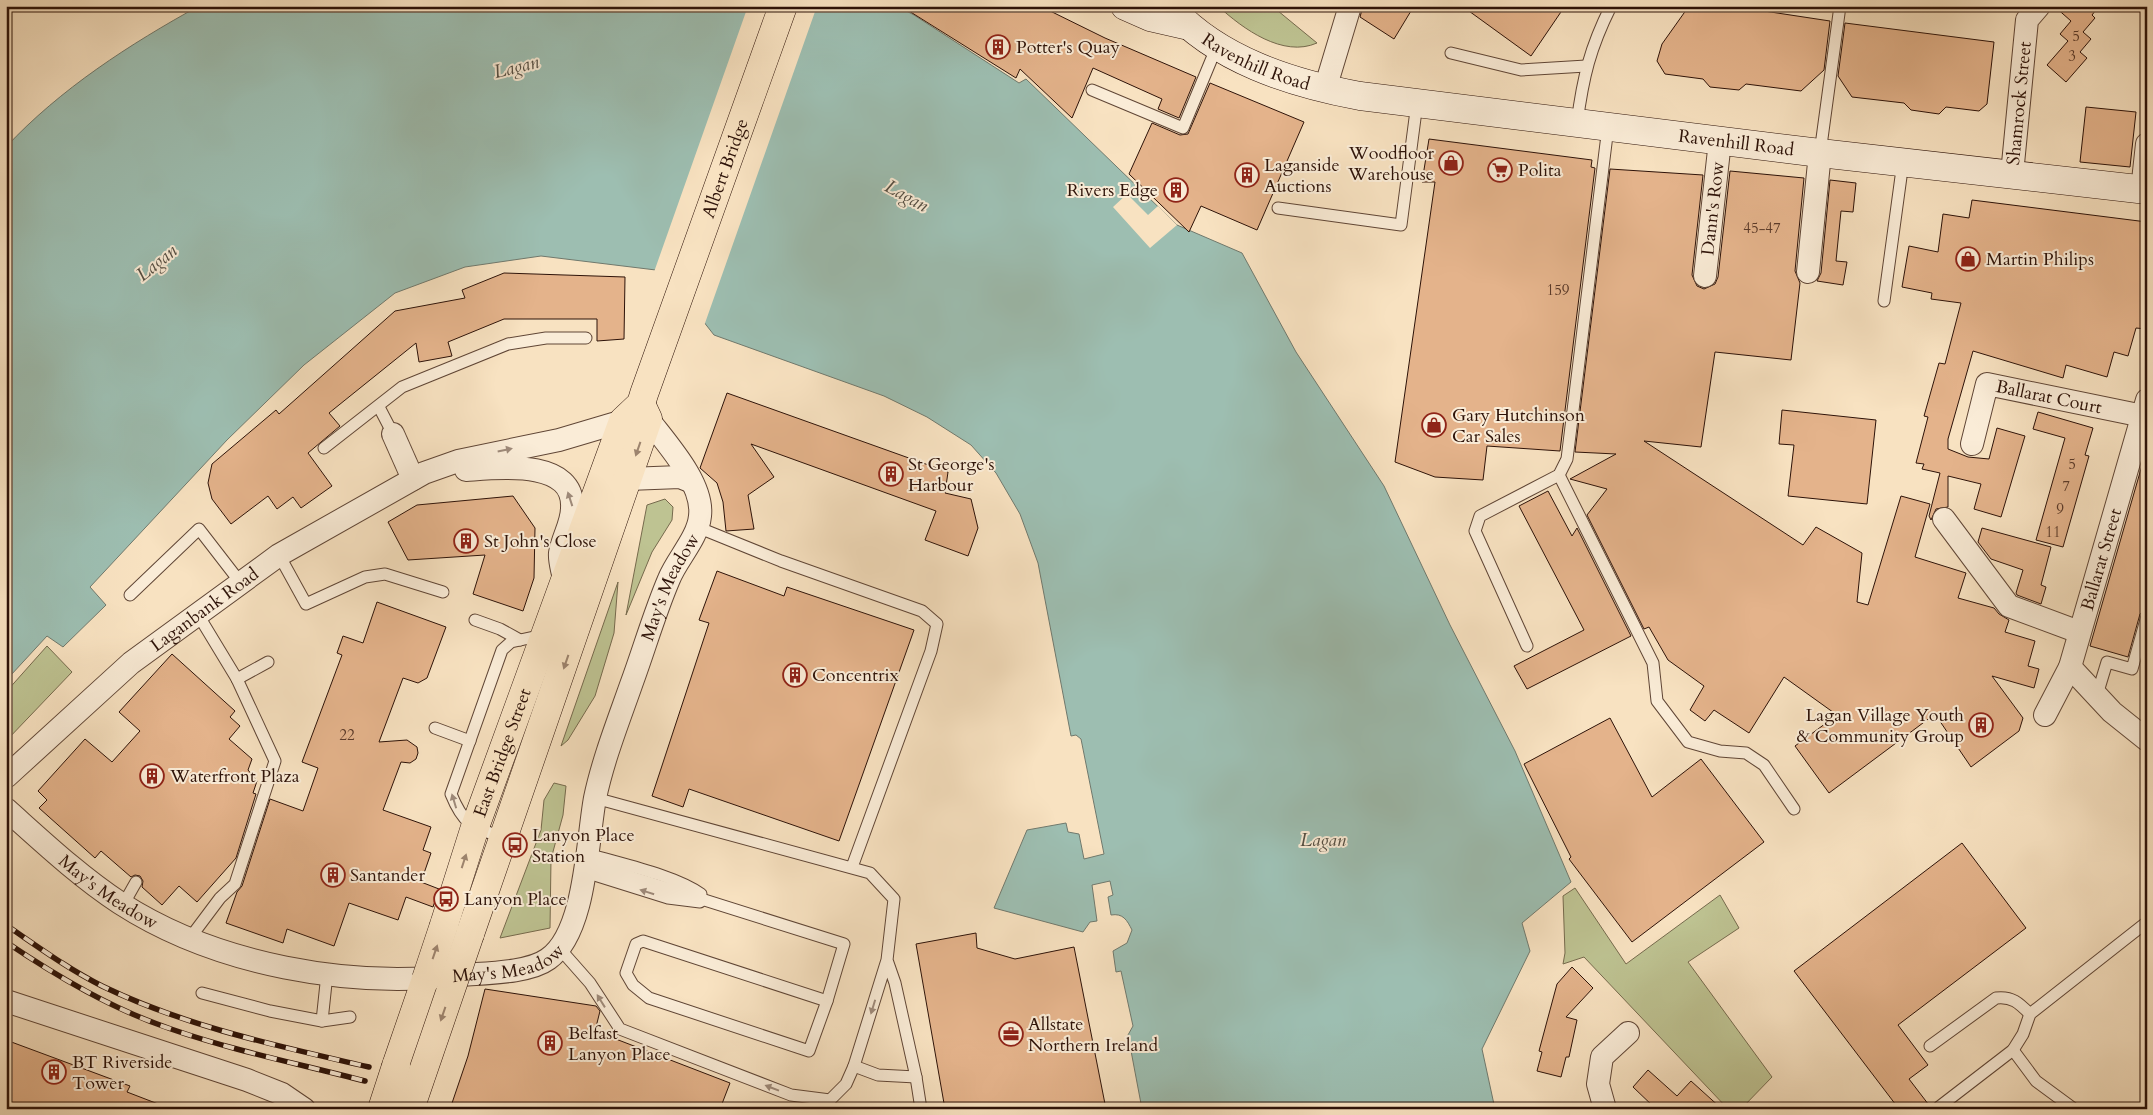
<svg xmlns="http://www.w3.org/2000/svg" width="2153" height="1115" font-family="Cardo,serif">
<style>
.green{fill:#bec392;stroke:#766a4d}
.water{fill:#9dbeb1;stroke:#70796d}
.pier{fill:#f8e2c1}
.building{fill:#e4b38b;stroke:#2d1208}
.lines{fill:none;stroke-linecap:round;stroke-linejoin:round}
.lane-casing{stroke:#604636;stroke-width:13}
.street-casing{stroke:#604636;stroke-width:24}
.secondary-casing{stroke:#2d1208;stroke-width:29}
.primary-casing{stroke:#2d1208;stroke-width:29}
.lane{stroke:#faecd7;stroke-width:11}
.street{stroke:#faecd7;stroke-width:22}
.secondary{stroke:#faecd7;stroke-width:28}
.primary{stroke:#f8e2c1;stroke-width:28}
.rail-casing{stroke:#2d1208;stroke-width:5.5}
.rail{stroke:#faecd7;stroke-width:4;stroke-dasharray:11;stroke-linecap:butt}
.primary-bridge-casing{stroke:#2d1208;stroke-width:29;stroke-linecap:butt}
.primary-bridge{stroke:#f8e2c1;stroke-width:28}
.oneway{fill:#9d846e}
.oneway2{fill:#9e8a7a}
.labels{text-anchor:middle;stroke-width:4;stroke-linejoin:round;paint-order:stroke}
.number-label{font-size:15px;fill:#5b3a29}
.poi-label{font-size:18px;fill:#2d1208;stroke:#faecd7;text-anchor:start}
.street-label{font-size:18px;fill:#2d1208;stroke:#faecd7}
.water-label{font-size:19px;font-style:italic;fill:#544e43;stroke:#faecd7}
</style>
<rect width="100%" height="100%" fill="#f8e2c1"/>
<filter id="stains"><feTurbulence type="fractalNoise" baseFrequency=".004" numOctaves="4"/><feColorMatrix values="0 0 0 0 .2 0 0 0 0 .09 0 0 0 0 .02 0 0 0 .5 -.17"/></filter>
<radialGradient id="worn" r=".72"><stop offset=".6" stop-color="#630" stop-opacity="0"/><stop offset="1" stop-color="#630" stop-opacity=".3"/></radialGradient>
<g class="green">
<path d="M1218,6H1272L1317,43C1283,58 1243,29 1218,6Z"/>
<polygon points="665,499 673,507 672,520 652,552 626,615 647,505"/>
<polygon points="618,582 614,633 595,696 568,740 561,746"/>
<polygon points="47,646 72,672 6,741 6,692"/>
<polygon points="554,783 566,786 563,815 551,859 550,928 500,938 541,830 544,800"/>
<polygon points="1575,888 1626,964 1720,895 1739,928 1688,962 1772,1077 1741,1109 1728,1109 1584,957 1563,964 1565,953 1563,896"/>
</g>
<path class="water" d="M199,6H897L914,15L1019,83L1026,79L1177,225L1242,253L1296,352L1384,486L1450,625L1515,751L1571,882L1522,923L1530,951L1482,1049L1495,1109H1142L1128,1035L1133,1026L1121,971L1116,972L1113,951L1127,943L1132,930C1127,920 1123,913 1111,915L1108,897L1113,895L1110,881L1092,885L1097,921L1090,922L1083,932L994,908L1027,830L1066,823L1068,832L1079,834L1084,859L1104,854L1081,739L1076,735L1071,736L1038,563L1020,514L996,473L971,445L927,417L884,396L714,335L664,271L541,256L465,267L395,293L304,365L227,440L90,587L106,605L63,647L47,636L11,675L6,676V147C60,89 130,44 199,6Z"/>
<g class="pier">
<polygon points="748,6 817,6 704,326 663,273 654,272"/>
<polygon points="1127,194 1148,215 1158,206 1177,225 1150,248 1113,207"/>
</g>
<g class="building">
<polygon points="901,6 1040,6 1105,38 1196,77 1179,118 1158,109 1162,99 1093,68 1072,118 1020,69 1016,78"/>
<polygon points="1363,6 1414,6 1394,39 1360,17"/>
<polygon points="1462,6 1565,6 1531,56"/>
<polygon points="1689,6 1731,6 1830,21 1824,70 1801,91 1746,84 1739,90 1710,87 1703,79 1665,74 1657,61 1662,44"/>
<polygon points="2054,6 2099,6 2092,15 2095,18 2083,32 2091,39 2080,52 2087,58 2066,82 2047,65 2068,41 2060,34 2071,21"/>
<polygon points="1845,23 1994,42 1987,104 1979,111 1946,107 1939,114 1911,110 1904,103 1852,97 1838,76"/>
<polygon points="1210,83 1304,122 1257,230 1201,206 1189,232 1129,174 1152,123 1180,135 1188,134"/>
<polygon points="2086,107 2136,112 2130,167 2080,162"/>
<polygon points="1429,139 1592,160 1591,167 1595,168 1560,451 1487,446 1483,480 1435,477 1395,462 1435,182 1422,182"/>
<polygon points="1610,169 1703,175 1692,275 1697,286 1704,289 1715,284 1718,277 1730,171 1804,178 1795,271 1800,283 1791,360 1715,352 1701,447 1644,441 1803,545 1816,527 1862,553 1857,602 1868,605 1901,496 1930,504 1915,557 1966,573 1958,598 1994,608 1999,614 2009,620 2005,632 2035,641 2028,666 2039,669 2034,688 1992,676 2023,718 2019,731 1971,767 1935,714 1829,793 1795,746 1837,715 1784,677 1749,733 1714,710 1705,721 1690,710 1704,686 1668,660 1649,627 1644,629 1587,515 1607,489 1570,479 1616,454 1575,452"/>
<polygon points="1830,180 1856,183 1853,212 1841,211 1836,261 1847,262 1843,285 1817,281 1821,273"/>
<polygon points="1972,200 2147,222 2146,329 2136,328 2128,356 2114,352 2107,377 2066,365 2063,378 1973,351 1948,439 1948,449 1968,457 1989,459 1997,428 2025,436 2001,517 1974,509 1981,484 1948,476 1948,507 1936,509 1931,520 1929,516 1940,473 1922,469 1924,464 1916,463 1928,417 1924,416 1939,363 1945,364 1961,303 1931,299 1932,293 1902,287 1909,246 1938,252 1943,214 1969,218"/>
<polygon points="504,273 625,277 624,339 597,341 597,319 504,319 448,342 452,356 419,362 416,343 329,413 340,426 308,453 332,486 301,508 293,497 277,509 268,496 231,524 212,499 208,483 212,464 276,410 279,414 395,311 465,298 462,290"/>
<polygon points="727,393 948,472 945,493 971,499 978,528 968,556 925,540 936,511 751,444 774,477 748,495 754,529 726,531 723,502 717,483 700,468"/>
<polygon points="1782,410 1876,420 1867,504 1788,496 1794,445 1779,444"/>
<polygon points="2038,412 2093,428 2085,455 2089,456 2063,547 2036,540 2065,438 2033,429"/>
<polygon points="2145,455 2147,456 2147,609 2140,614 2128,657 2090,646"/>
<polygon points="1548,491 1572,536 1577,528 1631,636 1527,689 1514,666 1584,630 1519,506"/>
<polygon points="513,496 535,528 534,578 523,611 473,594 485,555 408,560 388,522 417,505"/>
<polygon points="1982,528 2051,547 2041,585 2046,587 2041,604 2017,595 2016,593 2023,570 1991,559 1978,542"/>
<polygon points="717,571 784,596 787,587 914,630 839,841 689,789 683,807 652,796 709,623 699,620"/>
<polygon points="377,602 446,627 427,678 418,683 403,678 379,742 407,740 417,747 418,753 416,759 410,763 401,762 383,810 431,827 423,850 431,853 421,882 439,889 433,907 406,897 398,920 349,903 334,946 287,929 283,943 226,923 237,892 242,886 270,799 303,811 318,768 302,762 342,655 337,653 343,636 363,643"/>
<polygon points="172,654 235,711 230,717 240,726 229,739 252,759 248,770 257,781 253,793 256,794 236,858 197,902 179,886 162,905 142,887 143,881 140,876 135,875 131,877 101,851 95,858 39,808 47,800 38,791 85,739 112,762 140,731 119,712"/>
<polygon points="1610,718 1652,797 1701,759 1764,842 1632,942 1569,859 1571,857 1524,764"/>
<polygon points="1962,843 2026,928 1898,1025 1928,1065 1909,1079 1932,1109 1899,1109 1794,971"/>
<polygon points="976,933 977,948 1015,959 1074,947 1106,1109 945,1109 916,944"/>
<polygon points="1572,967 1593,988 1566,1017 1577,1020 1569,1057 1566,1057 1561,1077 1537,1071 1542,1052 1539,1051 1557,984"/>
<polygon points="485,989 596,1006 600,1011 595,1031 730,1083 720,1109 450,1109 468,1056"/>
<polygon points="6,1040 130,1086 127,1092 166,1107 166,1109 6,1109"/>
<polygon points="1648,1070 1677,1096 1691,1081 1722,1109 1656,1109 1633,1087"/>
</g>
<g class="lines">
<g class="lane-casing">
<g id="lane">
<polyline points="1451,53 1521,70 1586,66"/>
<polyline points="1092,90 1183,128 1217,46"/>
<path d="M1577,123C1583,77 1590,48 1611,6"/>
<polyline points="1820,153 1840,6"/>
<polyline points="1278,208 1401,225 1417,103"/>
<polyline points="1884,301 1903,162"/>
<polyline points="379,407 393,434"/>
<polyline points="324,448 402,387 508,344 546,338 586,338"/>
<polyline points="1559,475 1653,663 1657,701 1688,742 1720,751 1746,753 1764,765 1794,809"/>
<polyline points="697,527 781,561 922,611 937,624 931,651 852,867"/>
<polyline points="279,555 306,604 365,577 385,574 443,592"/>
<polyline points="130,595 199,529 240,582"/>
<polyline points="475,620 500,629 520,640"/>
<polyline points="1527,646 1475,531 1480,516 1559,475 1567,459 1608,127"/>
<polyline points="237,679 268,662"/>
<polyline points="2097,695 2107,662 2132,669 2147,616"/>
<polyline points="435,728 470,741"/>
<polyline points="595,798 870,873 894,899 887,960 854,1066 878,1075 916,1077 895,983 887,960"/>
<path d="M504,838C473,827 464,826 451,794L502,650L511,642L543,635"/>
<path d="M588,854C621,864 674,875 701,894"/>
<polyline points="587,863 844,944 827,1001"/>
<polyline points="585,872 668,898 700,902"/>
<polyline points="123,905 136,882"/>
<polyline points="190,938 220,898 235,884 275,761 237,679 197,613"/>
<polygon points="643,941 827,1001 809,1051 649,998 633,985 626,973 636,944"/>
<polyline points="560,949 590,983 620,1029 791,1095 830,1100 846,1084 854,1066"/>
<polyline points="202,993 270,1011 322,1021 350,1017"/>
<polyline points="322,1021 327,974"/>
<path d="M1930,1046L1996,998C2012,996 2019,1003 2030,1014"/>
<polyline points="2013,1050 2036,1081 2074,1109"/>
<polyline points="916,1077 921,1109"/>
<polyline points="1939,1107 2013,1050 2023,1034 2030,1014 2147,922"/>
</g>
</g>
<g class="street-casing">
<g id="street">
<polyline points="1325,89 1350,6"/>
<path id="s1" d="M2012,174L2027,20L2039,6"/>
<polyline points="2142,190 2147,144"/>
<polyline points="1808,272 1820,153"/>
<path id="s2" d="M1705,276L1720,141"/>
<polyline points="393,434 413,479"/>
<path id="s3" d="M1972,444L1987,384L2143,416"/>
<path d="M466,470C496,468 575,458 572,508C572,524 562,538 560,553C559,561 563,572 564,580"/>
<polyline points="628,479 680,477 690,481"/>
<polyline points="1944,519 2009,606 2079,632"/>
<polyline points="2070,667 2112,712 2147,740"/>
<path id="s4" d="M2045,715L2070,667L2147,400"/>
<path id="s5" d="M6,777L131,663L279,555L424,473L458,461L559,440L623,421"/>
<path id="s6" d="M6,809C43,842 79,876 120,903C216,965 350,989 462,975C485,973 529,973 548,959C586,933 587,841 595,798C603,760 618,722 631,685C644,650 654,614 669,579C677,559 698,538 700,516C704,484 667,444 648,419"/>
<polyline points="6,1001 247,1080 282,1094 304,1109"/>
<polyline points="1605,1109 1598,1084 1602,1057 1628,1033"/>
</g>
</g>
<g class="secondary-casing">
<g id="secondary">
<polyline points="1125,6 1150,17 1185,25"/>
<path id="s7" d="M1169,6C1217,60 1291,83 1360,96L1820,153L2147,190"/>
</g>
</g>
<g class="primary-casing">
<g id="primary">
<path id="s8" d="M444,925L475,827L623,421L641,404L644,394L783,6"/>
<polyline points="470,934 648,419 641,404"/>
<polyline points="396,1066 426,979"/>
</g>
</g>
<use href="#lane" class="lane"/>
<use href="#street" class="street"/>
<use href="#secondary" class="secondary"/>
<use href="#primary" class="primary"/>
<g class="rail-casing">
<g id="rail">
<path d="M6,925C37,946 68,969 102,986C187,1027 278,1046 369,1067"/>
<path d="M6,942C58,977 112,1009 171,1029C234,1051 300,1064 365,1081"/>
</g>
</g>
<use href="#rail" class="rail"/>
<g class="primary-bridge-casing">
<g id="primary-bridge">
<polyline points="426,979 444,925"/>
<polyline points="382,1109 396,1066"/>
<polyline points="410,1109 470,934"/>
</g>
</g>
<use href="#primary-bridge" class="primary-bridge"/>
</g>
<defs><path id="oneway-solid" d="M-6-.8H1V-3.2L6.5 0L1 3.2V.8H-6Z" transform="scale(1.25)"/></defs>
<g class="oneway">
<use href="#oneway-solid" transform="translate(638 449) rotate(109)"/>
<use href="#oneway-solid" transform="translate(566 662) rotate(109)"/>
<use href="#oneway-solid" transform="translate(464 861) rotate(-72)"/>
<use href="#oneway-solid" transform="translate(435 952) rotate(-71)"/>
<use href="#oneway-solid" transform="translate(443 1014) rotate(109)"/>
</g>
<g class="oneway2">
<use href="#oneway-solid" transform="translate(505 450) rotate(-12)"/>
<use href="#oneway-solid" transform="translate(570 499) rotate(-108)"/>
<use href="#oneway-solid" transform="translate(454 801) rotate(-107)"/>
<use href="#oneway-solid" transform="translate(647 892) rotate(-162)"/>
<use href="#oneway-solid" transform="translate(601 1001) rotate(-122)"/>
<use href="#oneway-solid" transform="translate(873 1007) rotate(107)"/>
<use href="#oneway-solid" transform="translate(772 1088) rotate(-159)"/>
</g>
<defs>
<g id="building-ring" transform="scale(1.25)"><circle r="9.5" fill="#faecd7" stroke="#8f2418" stroke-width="1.5"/><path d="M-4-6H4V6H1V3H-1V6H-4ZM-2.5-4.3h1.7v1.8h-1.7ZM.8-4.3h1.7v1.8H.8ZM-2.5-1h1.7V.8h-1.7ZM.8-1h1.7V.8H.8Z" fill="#8f2418"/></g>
<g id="shop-ring" transform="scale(1.25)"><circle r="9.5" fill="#faecd7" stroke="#8f2418" stroke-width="1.5"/><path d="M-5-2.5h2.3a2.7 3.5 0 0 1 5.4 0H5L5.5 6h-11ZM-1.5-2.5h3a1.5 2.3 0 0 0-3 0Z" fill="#8f2418"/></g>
<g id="supermarket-ring" transform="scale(1.25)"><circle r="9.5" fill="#faecd7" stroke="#8f2418" stroke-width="1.5"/><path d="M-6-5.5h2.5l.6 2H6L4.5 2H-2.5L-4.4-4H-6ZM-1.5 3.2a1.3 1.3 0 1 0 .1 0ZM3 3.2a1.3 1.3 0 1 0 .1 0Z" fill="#8f2418"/></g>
<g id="bus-ring" transform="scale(1.25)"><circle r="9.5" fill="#faecd7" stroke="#8f2418" stroke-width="1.5"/><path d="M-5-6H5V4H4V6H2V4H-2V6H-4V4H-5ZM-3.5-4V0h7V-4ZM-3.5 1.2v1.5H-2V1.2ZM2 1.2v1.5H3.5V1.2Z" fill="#8f2418"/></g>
<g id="office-ring" transform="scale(1.25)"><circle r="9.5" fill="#faecd7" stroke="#8f2418" stroke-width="1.5"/><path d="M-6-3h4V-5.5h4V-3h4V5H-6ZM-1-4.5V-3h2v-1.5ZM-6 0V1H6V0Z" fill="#8f2418"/></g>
</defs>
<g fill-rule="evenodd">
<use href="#building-ring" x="998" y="47"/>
<use href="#shop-ring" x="1451" y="163"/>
<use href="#supermarket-ring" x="1500" y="170"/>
<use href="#building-ring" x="1247" y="175"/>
<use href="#building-ring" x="1176" y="190"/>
<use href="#shop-ring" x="1968" y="259"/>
<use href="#shop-ring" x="1434" y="425"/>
<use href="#building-ring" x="891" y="474"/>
<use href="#building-ring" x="466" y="541"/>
<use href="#building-ring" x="795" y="675"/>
<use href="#building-ring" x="1981" y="725"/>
<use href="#building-ring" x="152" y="776"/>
<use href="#bus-ring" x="515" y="845"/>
<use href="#building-ring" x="333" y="875"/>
<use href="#bus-ring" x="446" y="899"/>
<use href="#office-ring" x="1011" y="1034"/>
<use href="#building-ring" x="550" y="1043"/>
<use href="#building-ring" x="54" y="1072"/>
</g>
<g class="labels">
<g class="number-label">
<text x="2076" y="41">5</text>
<text x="2072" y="61">3</text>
<text x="1762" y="233">45-47</text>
<text x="1558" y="295">159</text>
<text x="2072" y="469">5</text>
<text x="2066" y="491">7</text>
<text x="2060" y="514">9</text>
<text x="2053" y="537">11</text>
<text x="347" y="740">22</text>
</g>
<g class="poi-label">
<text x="1016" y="53">Potter's Quay</text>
<text x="1434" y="159" text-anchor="end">Woodfloor<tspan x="1434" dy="21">Warehouse</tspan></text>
<text x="1264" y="171">Laganside<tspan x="1264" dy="21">Auctions</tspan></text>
<text x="1518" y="176">Polita</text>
<text x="1158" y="196" text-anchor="end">Rivers Edge</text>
<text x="1986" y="265">Martin Philips</text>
<text x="1452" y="421">Gary Hutchinson<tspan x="1452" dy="21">Car Sales</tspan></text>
<text x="908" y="470">St George's<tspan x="908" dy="21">Harbour</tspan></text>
<text x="484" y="547">St John's Close</text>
<text x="812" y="681">Concentrix</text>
<text x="1964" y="721" text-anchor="end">Lagan Village Youth<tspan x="1964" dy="21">&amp; Community Group</tspan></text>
<text x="170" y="782">Waterfront Plaza</text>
<text x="532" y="841">Lanyon Place<tspan x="532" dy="21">Station</tspan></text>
<text x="350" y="881">Santander</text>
<text x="464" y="905">Lanyon Place</text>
<text x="1028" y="1030">Allstate<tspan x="1028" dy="21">Northern Ireland</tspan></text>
<text x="568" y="1039">Belfast<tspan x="568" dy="21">Lanyon Place</tspan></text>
<text x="72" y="1068">BT Riverside<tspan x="72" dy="21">Tower</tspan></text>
</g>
<g class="street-label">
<text dy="6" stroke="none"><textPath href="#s7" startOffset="105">Ravenhill Road</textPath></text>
<text dy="6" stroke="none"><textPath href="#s1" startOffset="71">Shamrock Street</textPath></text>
<text dy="6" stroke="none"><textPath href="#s7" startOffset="594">Ravenhill Road</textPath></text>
<text dy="6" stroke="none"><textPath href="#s8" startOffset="810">Albert Bridge</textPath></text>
<text dy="6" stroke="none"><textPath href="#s2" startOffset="68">Dann's Row</textPath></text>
<text dy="6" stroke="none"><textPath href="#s3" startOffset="125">Ballarat Court</textPath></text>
<text dy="6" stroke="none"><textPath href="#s4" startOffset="166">Ballarat Street</textPath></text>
<text dy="6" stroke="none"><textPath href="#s6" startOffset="988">May's Meadow</textPath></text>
<text dy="6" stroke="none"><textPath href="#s5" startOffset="260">Laganbank Road</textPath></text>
<text dy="6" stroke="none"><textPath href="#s8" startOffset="182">East Bridge Street</textPath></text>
<text dy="6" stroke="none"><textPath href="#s6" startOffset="132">May's Meadow</textPath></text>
<text dy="6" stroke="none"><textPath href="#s6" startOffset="552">May's Meadow</textPath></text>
</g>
<g class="water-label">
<text transform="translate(516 66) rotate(-14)" y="7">Lagan</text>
<text transform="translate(907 195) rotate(29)" y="7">Lagan</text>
<text transform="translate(156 262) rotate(-39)" y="7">Lagan</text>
<text x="1323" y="846">Lagan</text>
</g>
</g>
<rect width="2153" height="1115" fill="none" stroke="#f8e2c1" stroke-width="25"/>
<rect x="8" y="8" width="2138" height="1100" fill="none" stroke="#2d1208" stroke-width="2.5"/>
<rect x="12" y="12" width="2128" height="1090" fill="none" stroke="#2d1208"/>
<rect width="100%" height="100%" filter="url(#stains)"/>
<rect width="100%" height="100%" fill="url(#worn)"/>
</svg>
